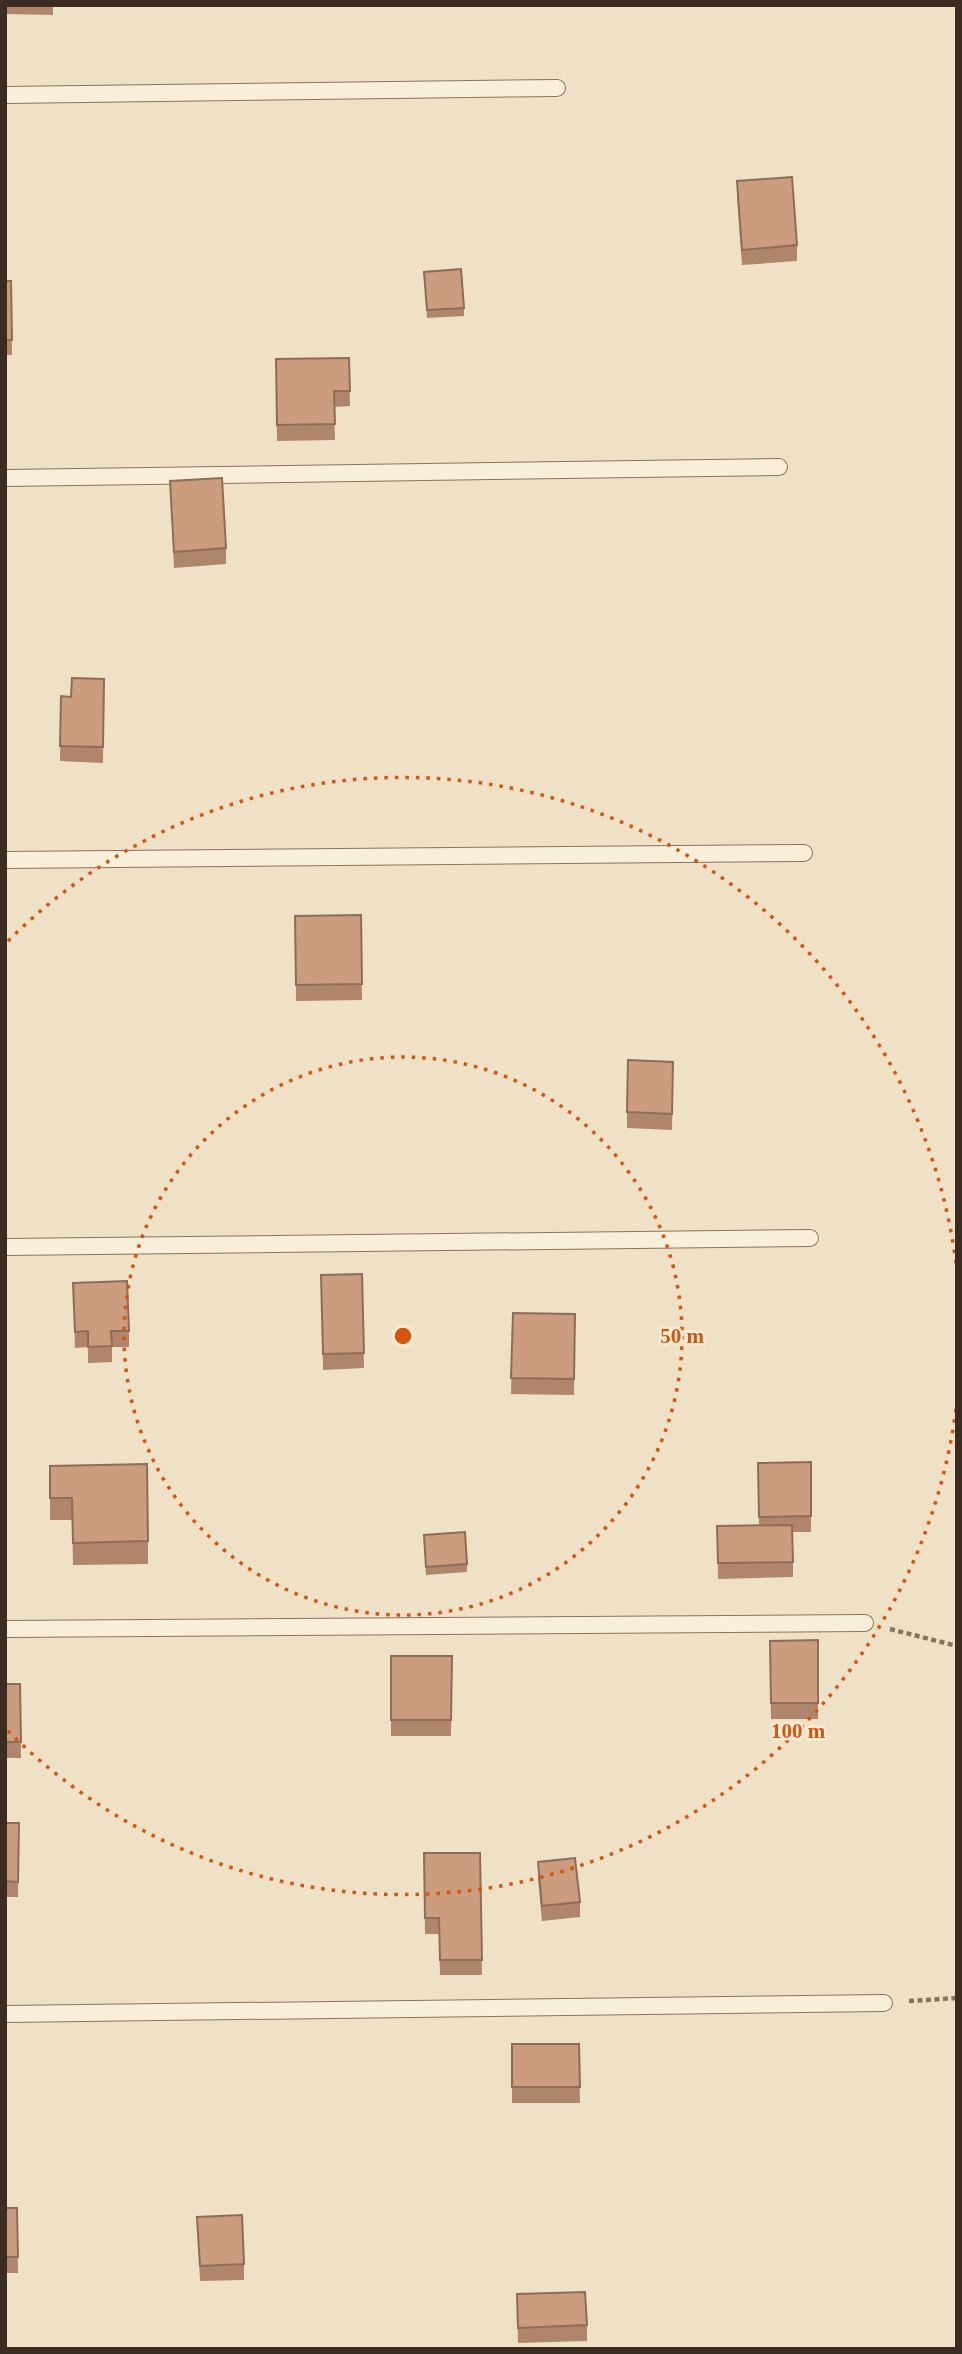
<svg xmlns="http://www.w3.org/2000/svg" width="962" height="2354" font-family="'Times New Roman',serif">
<style>
.lines{fill:none;stroke-linecap:round;stroke-linejoin:round}
.lane-casing{stroke:#89735c;stroke-width:18}
.path{stroke:#89735c;stroke-width:4.5;stroke-dasharray:5 3.5;stroke-linecap:butt}
.lane{stroke:#f8efda;stroke-width:16}
.wall{fill:#af866c}
.building{fill:#cb9c7d;stroke:#8e6d58;stroke-width:2}
.ring{fill:none;stroke:#d7540e;stroke-width:3.5;stroke-dasharray:3.5 7}
.centre{fill:#d7540e;stroke:#f5ecd6;stroke-width:3.5}
.ring-label{font-size:21px;text-anchor:middle;font-weight:bold;fill:#d7540e;stroke:#f5ecd6;stroke-width:5;stroke-linejoin:round;paint-order:stroke}
</style>
<rect width="100%" height="100%" fill="#eee1c6"/>
<g class="lines">
<g class="lane-casing">
<g id="lane">
<polyline points="5,95 557,88"/>
<polyline points="5,478 779,467"/>
<polyline points="5,860 804,853"/>
<polyline points="5,1247 810,1238"/>
<polyline points="5,1629 865,1623"/>
<polyline points="5,2014 884,2003"/>
</g>
</g>
<g class="path">
<polyline points="890,1629 957,1646"/>
<polyline points="909,2001 957,1998"/>
</g>
<use href="#lane" class="lane"/>
</g>
<g class="wall">
<polygon points="7,5 53,5 53,15 7,14"/>
<polygon points="737,181 797,245 797,261 742,265 737,197"/>
<polygon points="424,272 464,308 464,316 427,318"/>
<polygon points="5,281 11,281 12,355 5,355"/>
<polygon points="349,358 350,406 334,407 335,440 277,441 276,359"/>
<polygon points="170,481 226,548 226,564 174,568"/>
<polygon points="104,679 103,763 60,761 61,696 71,697"/>
<polygon points="361,915 362,1000 296,1001 295,916"/>
<polygon points="673,1078 672,1130 627,1128 627,1112"/>
<polygon points="362,1274 364,1368 323,1370 321,1275"/>
<polygon points="73,1283 129,1331 129,1347 112,1347 112,1362 88,1363 88,1347 75,1348"/>
<polygon points="513,1313 575,1314 574,1395 511,1394"/>
<polygon points="811,1462 811,1532 793,1532 793,1577 718,1579 717,1526 759,1525 758,1463"/>
<polygon points="50,1466 148,1541 148,1564 73,1565 72,1520 50,1520"/>
<polygon points="424,1543 467,1564 467,1572 426,1575"/>
<polygon points="818,1640 818,1719 771,1719 770,1641"/>
<polygon points="391,1656 452,1656 451,1736 391,1736"/>
<polygon points="5,1684 20,1684 21,1758 5,1758"/>
<polygon points="5,1823 19,1823 18,1897 5,1897"/>
<polygon points="424,1853 480,1853 482,1975 440,1975 439,1934 425,1934"/>
<polygon points="538,1862 580,1902 580,1917 542,1921 538,1878"/>
<polygon points="512,2044 579,2044 580,2103 512,2103"/>
<polygon points="5,2208 17,2208 18,2273 5,2273"/>
<polygon points="197,2217 244,2264 244,2280 200,2281"/>
<polygon points="517,2294 587,2325 587,2341 518,2343"/>
</g>
<g class="building">
<polygon points="792,177 797,245 742,250 737,181"/>
<polygon points="461,269 464,308 427,310 424,272"/>
<polygon points="5,281 11,281 12,340 5,340"/>
<polygon points="349,358 350,391 334,391 335,424 277,425 276,359"/>
<polygon points="222,478 226,548 174,552 170,481"/>
<polygon points="72,678 104,679 103,747 60,746 61,696 71,697"/>
<polygon points="361,915 362,984 296,985 295,916"/>
<polygon points="628,1060 673,1062 672,1114 627,1112"/>
<polygon points="362,1274 364,1353 323,1354 321,1275"/>
<polygon points="127,1281 129,1331 111,1331 112,1346 88,1347 88,1331 75,1332 73,1283"/>
<polygon points="513,1313 575,1314 574,1379 511,1378"/>
<polygon points="811,1462 811,1516 759,1517 758,1463"/>
<polygon points="147,1464 148,1541 73,1543 72,1498 50,1498 50,1466"/>
<polygon points="792,1525 793,1562 718,1563 717,1526"/>
<polygon points="465,1532 467,1564 426,1567 424,1535"/>
<polygon points="818,1640 818,1703 771,1703 770,1641"/>
<polygon points="391,1656 452,1656 451,1720 391,1720"/>
<polygon points="5,1684 20,1684 21,1742 5,1742"/>
<polygon points="5,1823 19,1823 18,1882 5,1881"/>
<polygon points="424,1853 480,1853 482,1960 440,1960 439,1918 425,1918"/>
<polygon points="575,1858 580,1902 542,1906 538,1862"/>
<polygon points="512,2044 579,2044 580,2087 512,2087"/>
<polygon points="5,2208 17,2208 18,2257 5,2257"/>
<polygon points="242,2215 244,2264 200,2266 197,2217"/>
<polygon points="585,2292 587,2325 518,2328 517,2294"/>
</g>
<g class="ring">
<circle cx="403" cy="1336" r="279"/>
<path d="M956 1409A558 558 0 0 1 8 1731M8 941A558 558 0 0 1 956 1263"/>
</g>
<circle cx="403" cy="1336" r="10" class="centre"/>
<g class="ring-label">
<text x="682" y="1343">50 m</text>
<text x="798" y="1738">100 m</text>
</g>
<rect width="962" height="2354" fill="none" stroke="#3a2c20" stroke-width="14"/>
</svg>
